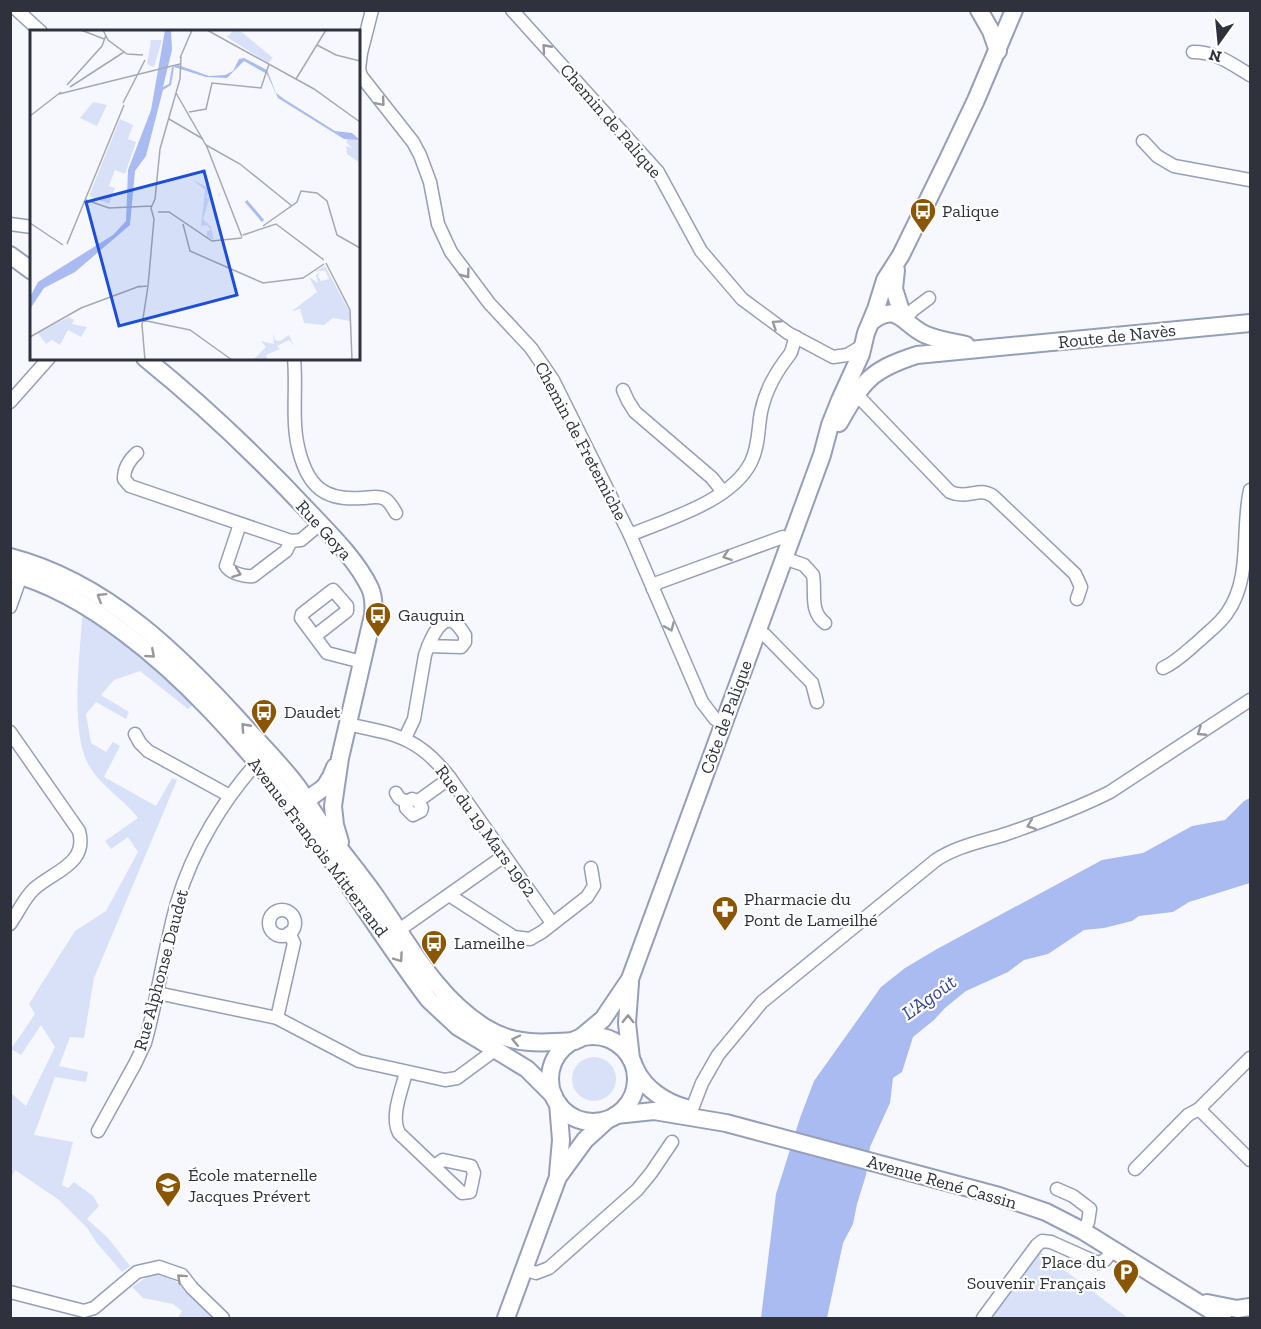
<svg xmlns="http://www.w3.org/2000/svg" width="1261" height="1329" font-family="'Zilla Slab',serif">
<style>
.green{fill:#d9e1f9}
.water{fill:#aabbf2}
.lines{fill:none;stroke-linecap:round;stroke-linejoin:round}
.street-casing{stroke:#969eb9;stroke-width:15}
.secondary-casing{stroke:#969eb9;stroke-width:20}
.street{stroke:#fff;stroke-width:12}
.secondary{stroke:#fff;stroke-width:16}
.oneway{stroke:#97989e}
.labels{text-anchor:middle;stroke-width:4.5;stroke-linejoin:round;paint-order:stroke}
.street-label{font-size:18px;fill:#2f323d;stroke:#fff}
.poi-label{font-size:18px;fill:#2f323d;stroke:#fff;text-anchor:start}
.water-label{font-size:20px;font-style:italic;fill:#344494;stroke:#fff}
.inset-river{fill:none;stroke:#aabbf2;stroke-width:3}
.inset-road{fill:none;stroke:#a6a9b1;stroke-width:1.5}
.view{fill:#1d4ed8;fill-opacity:0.15;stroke:#1d4ed8;stroke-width:3}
.inset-edge{fill:none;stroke:#2f323d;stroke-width:3}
</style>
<rect width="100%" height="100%" fill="#f6f8fe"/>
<g class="green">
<path d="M85,612L144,655L194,704L188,709L140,671L114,680L101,695L129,712L126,719L96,702L86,714L91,743L106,752L113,742L120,746L104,777L156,806L172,778L177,780L94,978L84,1038L70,1037L59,1066L88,1072L86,1082L55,1077L34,1135L73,1142L62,1185L68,1188L74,1182L93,1196L99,1206L87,1219L108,1238L130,1266L122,1272L96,1242L88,1229L59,1200L15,1170L11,1178V1093L26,1106L55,1047L41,1025L21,1055L11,1049L35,1014L29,1004L75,931L106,911L138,852L128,837L111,849L105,841L138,818C123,798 100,786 88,764C70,730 80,656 82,618Z"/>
<circle cx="594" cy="1079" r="22"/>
<polygon points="1039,1251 1128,1318 988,1318"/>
<path d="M150,1275C176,1271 198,1302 214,1318H178L182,1311L173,1304L143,1298L132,1287Z"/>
</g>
<polygon class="water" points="1250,798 1250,883 1189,902 1173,912 1139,916 1132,921 1104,928 1084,930 1048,954 1024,960 1008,972 966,991 945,1008 934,1020 913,1037 902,1072 893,1078 890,1103 870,1147 866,1175 857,1204 853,1224 843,1243 827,1318 761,1318 776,1194 800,1118 814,1081 881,987 905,968 937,949 1102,860 1143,853 1192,826 1225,820 1244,801"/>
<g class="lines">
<g class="street-casing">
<g id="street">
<polyline points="17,10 41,32"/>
<polyline points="372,10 361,53 359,69 361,76 413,142 420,155 430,182 438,224 451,252 489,303 531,348 553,380 630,535 702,702 715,719 724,723"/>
<polyline points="512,10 658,172 701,251 742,299 788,333 833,357 847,355 864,345"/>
<path d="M1193,52C1217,52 1230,63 1250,75"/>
<polyline points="1143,141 1157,156 1174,166 1250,180"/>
<polyline points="10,224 32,227"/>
<polyline points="905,319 913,310 929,298"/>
<path d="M294,358C297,390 291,421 299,451C308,486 324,501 362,498C369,498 378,495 385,499C390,502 393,508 396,513"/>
<polyline points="623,390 628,401 635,412 712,478 723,492"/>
<path d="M857,395L950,492C969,500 978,486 993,496L1075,574L1081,587L1077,599"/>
<polyline points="10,402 49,358"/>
<path d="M137,453C129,460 124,468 124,479L130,486L291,541L301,540L320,524"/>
<path d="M240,524L226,566C230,573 245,577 253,576L286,551L291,541"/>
<path d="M630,535C668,519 732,501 751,462C759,446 758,428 761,412C766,389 776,372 790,354C793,349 793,343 796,337"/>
<path d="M784,558L804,565L813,575C816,592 809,611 825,623"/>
<polyline points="653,589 657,583 783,537 791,540"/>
<polyline points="10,607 21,576"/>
<polyline points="757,633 765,635 812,683 817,702"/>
<polyline points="315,636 347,611 347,606 333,590 302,614 301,618 324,649 327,653 362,662"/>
<path d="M1163,668C1178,661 1188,650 1200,640C1209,631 1220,624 1227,613C1252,578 1241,531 1250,490"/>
<path d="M347,724C395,734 419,737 450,778L552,923"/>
<path d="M10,732L79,831C88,864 54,871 34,889C24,898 18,913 10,924"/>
<polyline points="135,734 140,743 148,751 230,796"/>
<path d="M405,738L414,719L425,655C428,646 438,618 451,621C457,622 462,631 465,635V642L461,647L428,646"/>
<polyline points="396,793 399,798 406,802"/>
<polyline points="418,801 422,808 421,811 413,815 406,808 406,802 412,799 418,801 450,778"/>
<polyline points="449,895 514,937 530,939 542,932 587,897 594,886 591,868"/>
<circle cx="282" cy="923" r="13"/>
<polyline points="399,930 504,856"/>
<polyline points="157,993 277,1018 359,1061 445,1080 457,1078 495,1050"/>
<polyline points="277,1018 294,943 289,933"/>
<path d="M406,1072C402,1090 390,1116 399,1133L462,1193L470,1192L474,1173L471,1166L443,1160L434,1166"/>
<path d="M692,1109L702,1083L718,1055L762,1002L936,860C957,846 981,842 1006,834C1041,822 1076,809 1110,792L1250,700"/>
<polyline points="1199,1109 1250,1160"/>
<path d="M98,1131L135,1064L145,1043C158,997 164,949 177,903C192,850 225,797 262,757"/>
<polyline points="1135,1169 1188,1115 1199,1109 1250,1058"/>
<polyline points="1057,1189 1073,1196 1090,1209 1088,1222 1083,1231"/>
<polyline points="524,1269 536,1273 549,1268 637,1190 651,1173 672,1142"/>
<polyline points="10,1292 84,1311 94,1308 137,1272 159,1267 182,1275 192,1288 223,1318"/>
<polyline points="983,1318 1037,1245 1042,1241 1051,1242 1098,1263 1105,1260 1113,1250"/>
</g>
</g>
<g class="secondary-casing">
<g id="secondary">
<polyline points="979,10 991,31 998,51"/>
<polyline points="10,255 32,271"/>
<polyline points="896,270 894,289 903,317"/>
<path d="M871,322C897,301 903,324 924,334C937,340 952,342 966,345"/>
<path d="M145,358C207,408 259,458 313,516C333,537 357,561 370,588C374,597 374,605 373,615L340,758L333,806L335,825L340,842"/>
<path d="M839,423C863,381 870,370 917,355L1250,323"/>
<path d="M10,557C107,582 181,656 246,728C263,747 282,766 297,786C304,795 308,805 314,813C332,841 354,866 374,894C407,941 436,998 486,1028C514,1046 544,1043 575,1041"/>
<path d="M10,573C53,584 92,608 126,634C186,679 238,738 285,796C336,861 379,934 429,1000L458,1027L527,1069L554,1096"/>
<path d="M305,810C310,791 317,796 326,785C330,779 333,773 335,767"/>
<polyline points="630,983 627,1023 631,1059"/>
<circle cx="593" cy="1079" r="43"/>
<polyline points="579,1039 603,1019 630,979 822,455 830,425 840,400 861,354 866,333 876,309 885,280 901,255 948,159 976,100 1014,10"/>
<path d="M635,1068C644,1088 664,1102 686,1108"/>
<polyline points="558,1103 561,1140 558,1174"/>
<polyline points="616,1115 654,1111 726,1123 999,1196 1046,1212 1083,1231 1223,1318"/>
<polyline points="1207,1303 1237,1309 1250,1307"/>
<polyline points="506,1318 558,1177 585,1140 607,1120"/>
</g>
</g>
<use href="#street" class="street"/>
<use href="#secondary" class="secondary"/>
</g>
<defs><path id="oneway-chevron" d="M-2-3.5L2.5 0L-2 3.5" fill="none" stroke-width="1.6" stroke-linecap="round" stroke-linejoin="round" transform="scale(1.5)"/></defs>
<g class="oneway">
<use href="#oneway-chevron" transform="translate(546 48) rotate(-132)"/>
<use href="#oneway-chevron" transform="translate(381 102) rotate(50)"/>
<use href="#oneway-chevron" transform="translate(466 274) rotate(53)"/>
<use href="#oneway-chevron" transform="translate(776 324) rotate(-146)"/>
<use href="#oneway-chevron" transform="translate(727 556) rotate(161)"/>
<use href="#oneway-chevron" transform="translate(237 573) rotate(20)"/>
<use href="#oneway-chevron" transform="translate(101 597) rotate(-148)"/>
<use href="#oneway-chevron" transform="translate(670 627) rotate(67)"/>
<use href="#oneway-chevron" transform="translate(151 654) rotate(41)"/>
<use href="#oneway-chevron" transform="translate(245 727) rotate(-132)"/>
<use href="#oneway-chevron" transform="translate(1201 732) rotate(147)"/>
<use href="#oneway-chevron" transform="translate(1031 825) rotate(159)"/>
<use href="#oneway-chevron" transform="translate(399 958) rotate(55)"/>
<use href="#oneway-chevron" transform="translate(628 1019) rotate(-89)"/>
<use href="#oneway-chevron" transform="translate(516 1040) rotate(-168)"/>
<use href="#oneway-chevron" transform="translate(181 1278) rotate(-138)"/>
</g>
<defs>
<g id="bus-pin" transform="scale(1.35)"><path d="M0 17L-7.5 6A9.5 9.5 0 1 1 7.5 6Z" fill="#8a5602" stroke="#fff"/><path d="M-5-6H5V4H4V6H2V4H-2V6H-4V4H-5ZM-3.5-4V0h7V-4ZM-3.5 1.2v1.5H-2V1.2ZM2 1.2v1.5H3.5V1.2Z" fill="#fff"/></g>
<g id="pharmacy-pin" transform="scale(1.35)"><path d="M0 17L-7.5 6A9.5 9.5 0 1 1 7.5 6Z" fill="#8a5602" stroke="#fff"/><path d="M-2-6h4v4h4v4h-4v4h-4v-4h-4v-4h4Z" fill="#fff"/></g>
<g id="school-pin" transform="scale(1.35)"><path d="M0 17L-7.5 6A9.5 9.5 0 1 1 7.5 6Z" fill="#8a5602" stroke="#fff"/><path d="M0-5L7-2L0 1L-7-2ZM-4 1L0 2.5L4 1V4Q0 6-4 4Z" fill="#fff"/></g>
<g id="parking-pin" transform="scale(1.35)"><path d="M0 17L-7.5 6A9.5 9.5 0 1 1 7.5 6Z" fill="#8a5602" stroke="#fff"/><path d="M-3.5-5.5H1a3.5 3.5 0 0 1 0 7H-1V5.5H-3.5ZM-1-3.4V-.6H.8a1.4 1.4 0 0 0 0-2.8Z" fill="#fff"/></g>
</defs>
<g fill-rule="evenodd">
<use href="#bus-pin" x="923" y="211"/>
<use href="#bus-pin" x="378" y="615"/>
<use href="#bus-pin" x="264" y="712"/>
<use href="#pharmacy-pin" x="725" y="909"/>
<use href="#bus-pin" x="434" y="943"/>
<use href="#school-pin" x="168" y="1185"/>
<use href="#parking-pin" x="1126" y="1272"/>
</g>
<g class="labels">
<g class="street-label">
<text transform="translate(611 121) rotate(49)" y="6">Chemin de Palique</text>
<text transform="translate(1117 336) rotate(-6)" y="6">Route de Navès</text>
<text transform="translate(581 441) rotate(62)" y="6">Chemin de Fretemiche</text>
<text transform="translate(324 530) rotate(48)" y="6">Rue Goya</text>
<text transform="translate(726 717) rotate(-70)" y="6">Côte de Palique</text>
<text transform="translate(486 831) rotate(54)" y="6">Rue du 19 Mars 1962</text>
<text transform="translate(318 847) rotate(53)" y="6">Avenue François Mitterrand</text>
<text transform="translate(161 970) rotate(-75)" y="6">Rue Alphonse Daudet</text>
<text transform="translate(942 1182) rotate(16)" y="6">Avenue René Cassin</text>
</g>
<g class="poi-label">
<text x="942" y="217">Palique</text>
<text x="398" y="621">Gauguin</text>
<text x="284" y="718">Daudet</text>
<text x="744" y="905">Pharmacie du<tspan x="744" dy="21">Pont de Lameilhé</tspan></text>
<text x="454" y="949">Lameilhe</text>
<text x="188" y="1181">École maternelle<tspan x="188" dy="21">Jacques Prévert</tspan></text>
<text x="1106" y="1268" text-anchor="end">Place du<tspan x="1106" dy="21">Souvenir Français</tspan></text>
</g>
<g class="water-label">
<text transform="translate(929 997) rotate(-36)" y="7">L'Agoût</text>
</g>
</g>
<g transform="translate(30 30)">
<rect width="330" height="330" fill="#f6f8fe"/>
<path d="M204,0H209L243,28L238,33L197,7ZM121,10H132L124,37L117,34ZM63,72L77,75L67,96L50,88ZM90,89L103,95L98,109L106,112L95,144L85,140L79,156L85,158L79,174L59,166ZM319,108L330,111V133L317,124L316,116L322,118L316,112ZM163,150L191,164L188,167L189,163L181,159L176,168L180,167L173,189L181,197L184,210L177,207V201L181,200L177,195L171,196L175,160ZM295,236L320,283V299V291L303,288L294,295L274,293L270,279L262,281L287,262L279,247L288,253L286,245L290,242L288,246L291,251L299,249L295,240L285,242ZM39,287L44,290L42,294L57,297L51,307L38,300L30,315L22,310L16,314L8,303ZM243,303L245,310L250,311L259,305L264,316L259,310L247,316L250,319L236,325L237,329L222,330L227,326L216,317L227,326L236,317L231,311L244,314Z" fill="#d9e1f9"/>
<path d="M135,0H141L142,20L133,57L139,54L142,37L148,35L179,46L195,45L203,41L209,29L214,28L237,40L246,63L254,69L305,101L322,103L330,110L314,109L248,68L237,44L214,31L197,48L176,47L144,37L141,55L133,60L116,126L105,141L100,195L45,242L14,258L0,279V267L8,252L83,205L96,191L98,140L121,80Z" fill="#aabbf2"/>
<path class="inset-river" d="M216,171L233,191"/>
<path class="inset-road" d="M51,0L74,9M73,0L78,10L97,24L113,25M177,0L284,59L330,92M287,15L306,25L330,31M150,28L162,0M266,49L296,0M37,55L72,16L76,5M40,57L94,22M146,63L177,117L212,207M29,64L150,34M93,73L115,30M159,82L176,79L182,53L231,58L239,34M0,86L31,62M139,89L173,109M176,115L210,134L262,176M56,170L79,178L122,176M128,182H139L182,211L212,208M0,193L33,215M153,194L160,221L233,253L273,248L294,234M233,196L267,172L271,161L287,163L297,171L307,205L330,218M213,205L246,194L294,230M37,214L94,75M296,233L320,280L322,330M106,257L118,256L124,189L121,178L125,169L130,119L150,49L151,27M112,290L160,300L202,330M0,307L51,278L110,256M115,330L112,295L118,256"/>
<path class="view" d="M174,141L207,265L89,296L56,172Z"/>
<rect width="330" height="330" class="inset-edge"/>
</g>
<rect width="1261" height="1329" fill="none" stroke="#2f323d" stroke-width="24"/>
<g transform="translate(1219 42) rotate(195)" stroke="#ffffff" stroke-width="4.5" paint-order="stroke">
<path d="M0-4.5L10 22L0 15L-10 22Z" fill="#2f323d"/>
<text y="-9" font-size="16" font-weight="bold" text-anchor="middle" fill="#2f323d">N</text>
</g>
</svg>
